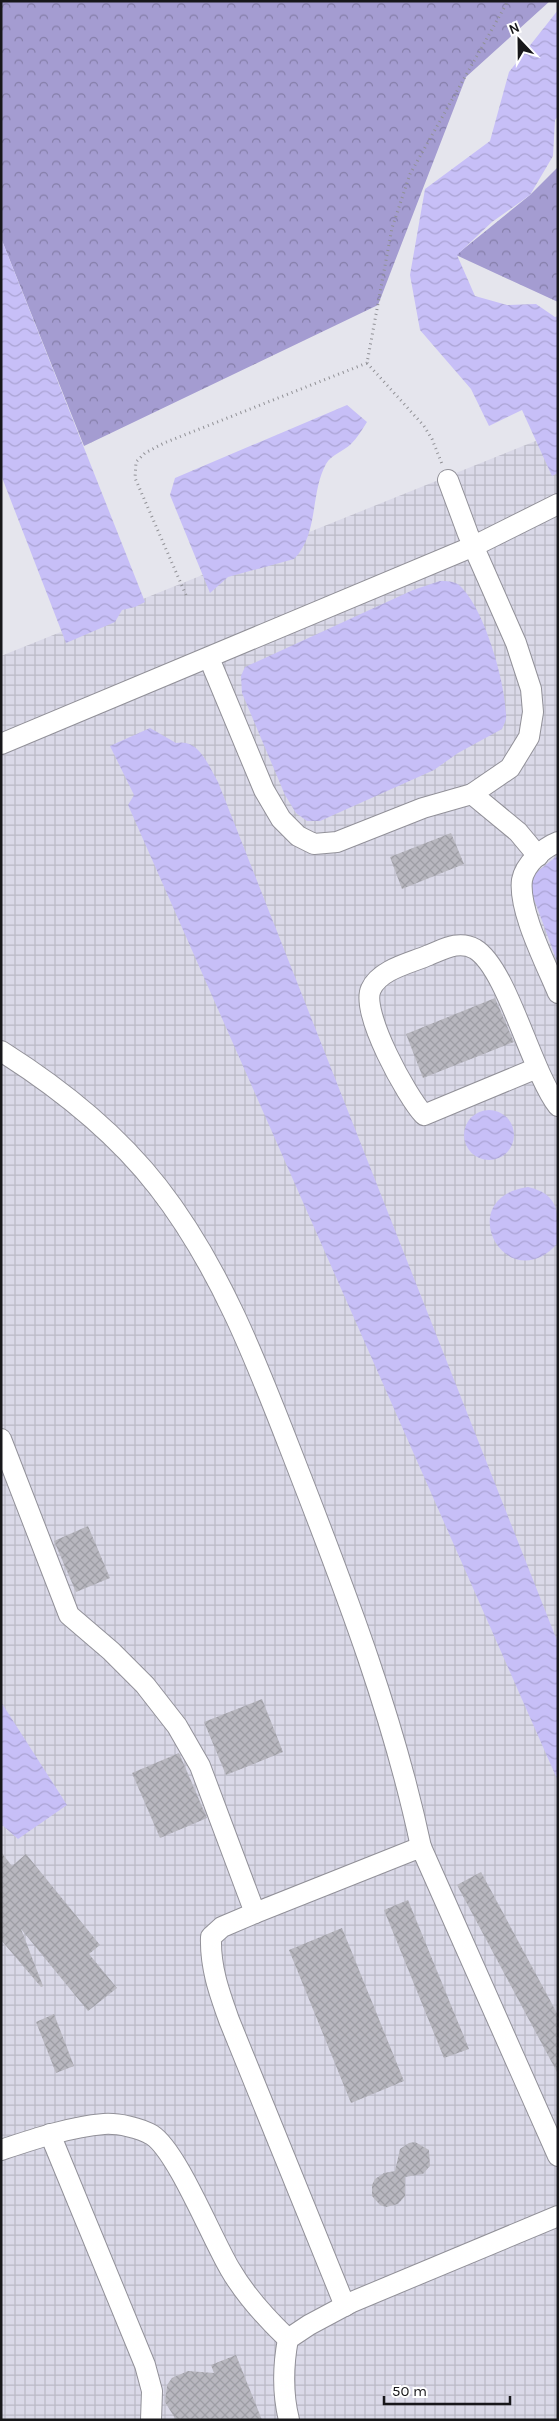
<svg xmlns="http://www.w3.org/2000/svg" width="559" height="2421" font-family="Karla,sans-serif">
<style>
.industrial{fill:url(#industrial-grid)}
.forest{fill:url(#forest-crowns)}
.water{fill:url(#water-waves)}
.building{fill:url(#building-cross-hatch)}
.lines{fill:none;stroke-linecap:round;stroke-linejoin:round}
.minor-casing{stroke:#929199;stroke-width:22}
.path{stroke:#919196;stroke-width:3;stroke-dasharray:1 4;stroke-linecap:butt}
.minor{stroke:#fff;stroke-width:20}
</style>
<defs>
<pattern id="industrial-grid" width="8" height="8" patternUnits="userSpaceOnUse" patternTransform="scale(1.25)"><rect width="8" height="8" fill="#dad9e8"/><path d="M0 4h8M4 0v8" fill="none" stroke="#babac6"/></pattern>
<pattern id="forest-crowns" width="20" height="18" patternUnits="userSpaceOnUse" patternTransform="scale(1.25)"><rect width="20" height="18" fill="#a49cd1"/><path d="M2 6a3 3 0 1 1 6 0M12 15a3 3 0 1 1 6 0" fill="none" stroke="#857ea9"/></pattern>
<pattern id="water-waves" width="16" height="10" patternUnits="userSpaceOnUse" patternTransform="scale(1.25)"><rect width="16" height="10" fill="#c7bff7"/><path d="M0 5q4-4 8 0t8 0" fill="none" stroke="#aaa3d3"/></pattern>
<pattern id="building-cross-hatch" width="8" height="8" patternUnits="userSpaceOnUse" patternTransform="scale(1.25)"><rect width="8" height="8" fill="#b8b7bf"/><path d="M0 0l8 8M0 8l8-8" fill="none" stroke="#9d9da4"/></pattern>
</defs>
<rect width="100%" height="100%" fill="#e5e5ed"/>
<polygon class="industrial" points="558,432 558,2420 1,2420 1,656"/>
<g class="forest">
<polygon points="1,1 550,1 466,77 378,305 84,446 1,238"/>
<polygon points="558,167 558,302 456,255 530,195"/>
</g>
<g class="water">
<polygon points="558,10 558,116 555,120 553,156 530,195 492,222 457,255 475,296 507,305 536,304 555,317 558,316 558,473 552,476 522,410 489,426 471,389 420,330 410,275 425,189 490,141 509,72"/>
<polygon points="1,238 145,602 135,607 122,610 115,622 66,643 1,475"/>
<path d="M347,405L367,422C362,430 357,438 351,444C344,451 331,455 326,464C310,493 319,534 294,559L228,577L210,593L170,495L175,478Z"/>
<path d="M440,581C446,581 454,581 459,585C484,607 505,681 506,714C507,719 504,725 502,729L458,753L434,770L320,821H307L296,813L285,795L242,693L241,676L245,667L413,590Z"/>
<path d="M150,728L176,743C199,738 208,765 218,782L558,1643V1781L128,805L134,795L110,746Z"/>
<polygon points="558,855 558,964 527,880"/>
<circle cx="489" cy="1135" r="25"/>
<path d="M528,1187C559,1194 559,1213 558,1243C507,1301 450,1198 528,1187Z"/>
<polygon points="1,1702 67,1805 18,1839 1,1824"/>
</g>
<g class="building">
<polygon points="451,833 464,864 402,889 390,857"/>
<polygon points="495,998 514,1042 423,1078 406,1034"/>
<polygon points="88,1526 110,1578 76,1592 54,1541"/>
<polygon points="262,1699 283,1752 226,1775 204,1722"/>
<polygon points="179,1753 207,1818 160,1838 132,1773"/>
<polygon points="1,1852 12,1866 26,1854 100,1945 89,1954 117,1988 88,2011 21,1929 43,1986 41,1987 1,1940"/>
<polygon points="481,1872 558,2015 558,2074 457,1885"/>
<polygon points="408,1900 469,2049 444,2058 384,1910"/>
<polygon points="342,1928 404,2081 351,2103 289,1950"/>
<polygon points="54,2014 74,2066 56,2073 36,2022"/>
<polygon points="415,2142 429,2150 430,2166 423,2174 405,2177 405,2196 398,2204 386,2207 380,2205 372,2196 372,2185 375,2179 384,2173 395,2171 400,2149 409,2143"/>
<polygon points="236,2355 262,2420 176,2420 165,2402 167,2385 172,2378 188,2371 214,2373 211,2365"/>
</g>
<g class="lines">
<g class="minor-casing">
<g id="minor">
<polyline points="209,658 264,790 281,819 298,836 314,844 337,842 423,808 472,794 510,768 529,737 533,712 531,689 516,643 468,534 448,480"/>
<polyline points="1,744 474,546 558,504"/>
<polyline points="472,794 518,832 538,856"/>
<path d="M558,842C543,848 525,864 522,880C518,910 546,964 558,993"/>
<path d="M1,1051C58,1087 116,1133 158,1187C225,1273 262,1377 301,1477C348,1598 394,1719 421,1847"/>
<path d="M537,1068L424,1115C407,1097 360,1012 371,989C380,969 411,963 429,955C444,949 459,940 475,949C507,968 531,1071 558,1106"/>
<path d="M1,1439L69,1615L111,1651L145,1685L177,1726L200,1766L255,1913L222,1927L211,1937C210,1967 219,1992 229,2020L345,2306"/>
<polyline points="255,1913 421,1847 558,2156"/>
<polyline points="50,2134 145,2365 152,2391 151,2420"/>
<path d="M1,2150C34,2139 69,2127 104,2124C118,2123 140,2128 152,2135C177,2151 212,2239 230,2269C245,2295 266,2318 288,2339"/>
<path d="M289,2420C282,2392 283,2366 288,2339L309,2325L352,2302L558,2216"/>
</g>
</g>
<g class="path">
<polyline points="367,363 424,426 432,439 442,464"/>
<polyline points="186,595 135,478 136,462 145,453 164,443 367,363 392,228 410,174 508,1"/>
</g>
<use href="#minor" class="minor"/>
</g>
<rect width="559" height="2421" fill="none" stroke="#17171a" stroke-width="5"/>
<g transform="translate(519 40) rotate(338)" stroke="#ffffff" stroke-width="4" paint-order="stroke">
<path d="M0-4L9 19L0 12L-9 19Z" fill="#17171a"/>
<text y="-8" font-size="14" font-weight="bold" text-anchor="middle" fill="#17171a">N</text>
</g>
<path d="M384 2396v8h126v-8" fill="none" stroke="#17171a" stroke-width="2.5"/>
<text x="392" y="2396" font-size="15" fill="#17171a" stroke="#ffffff" stroke-width="4" paint-order="stroke">50 m</text>
</svg>
